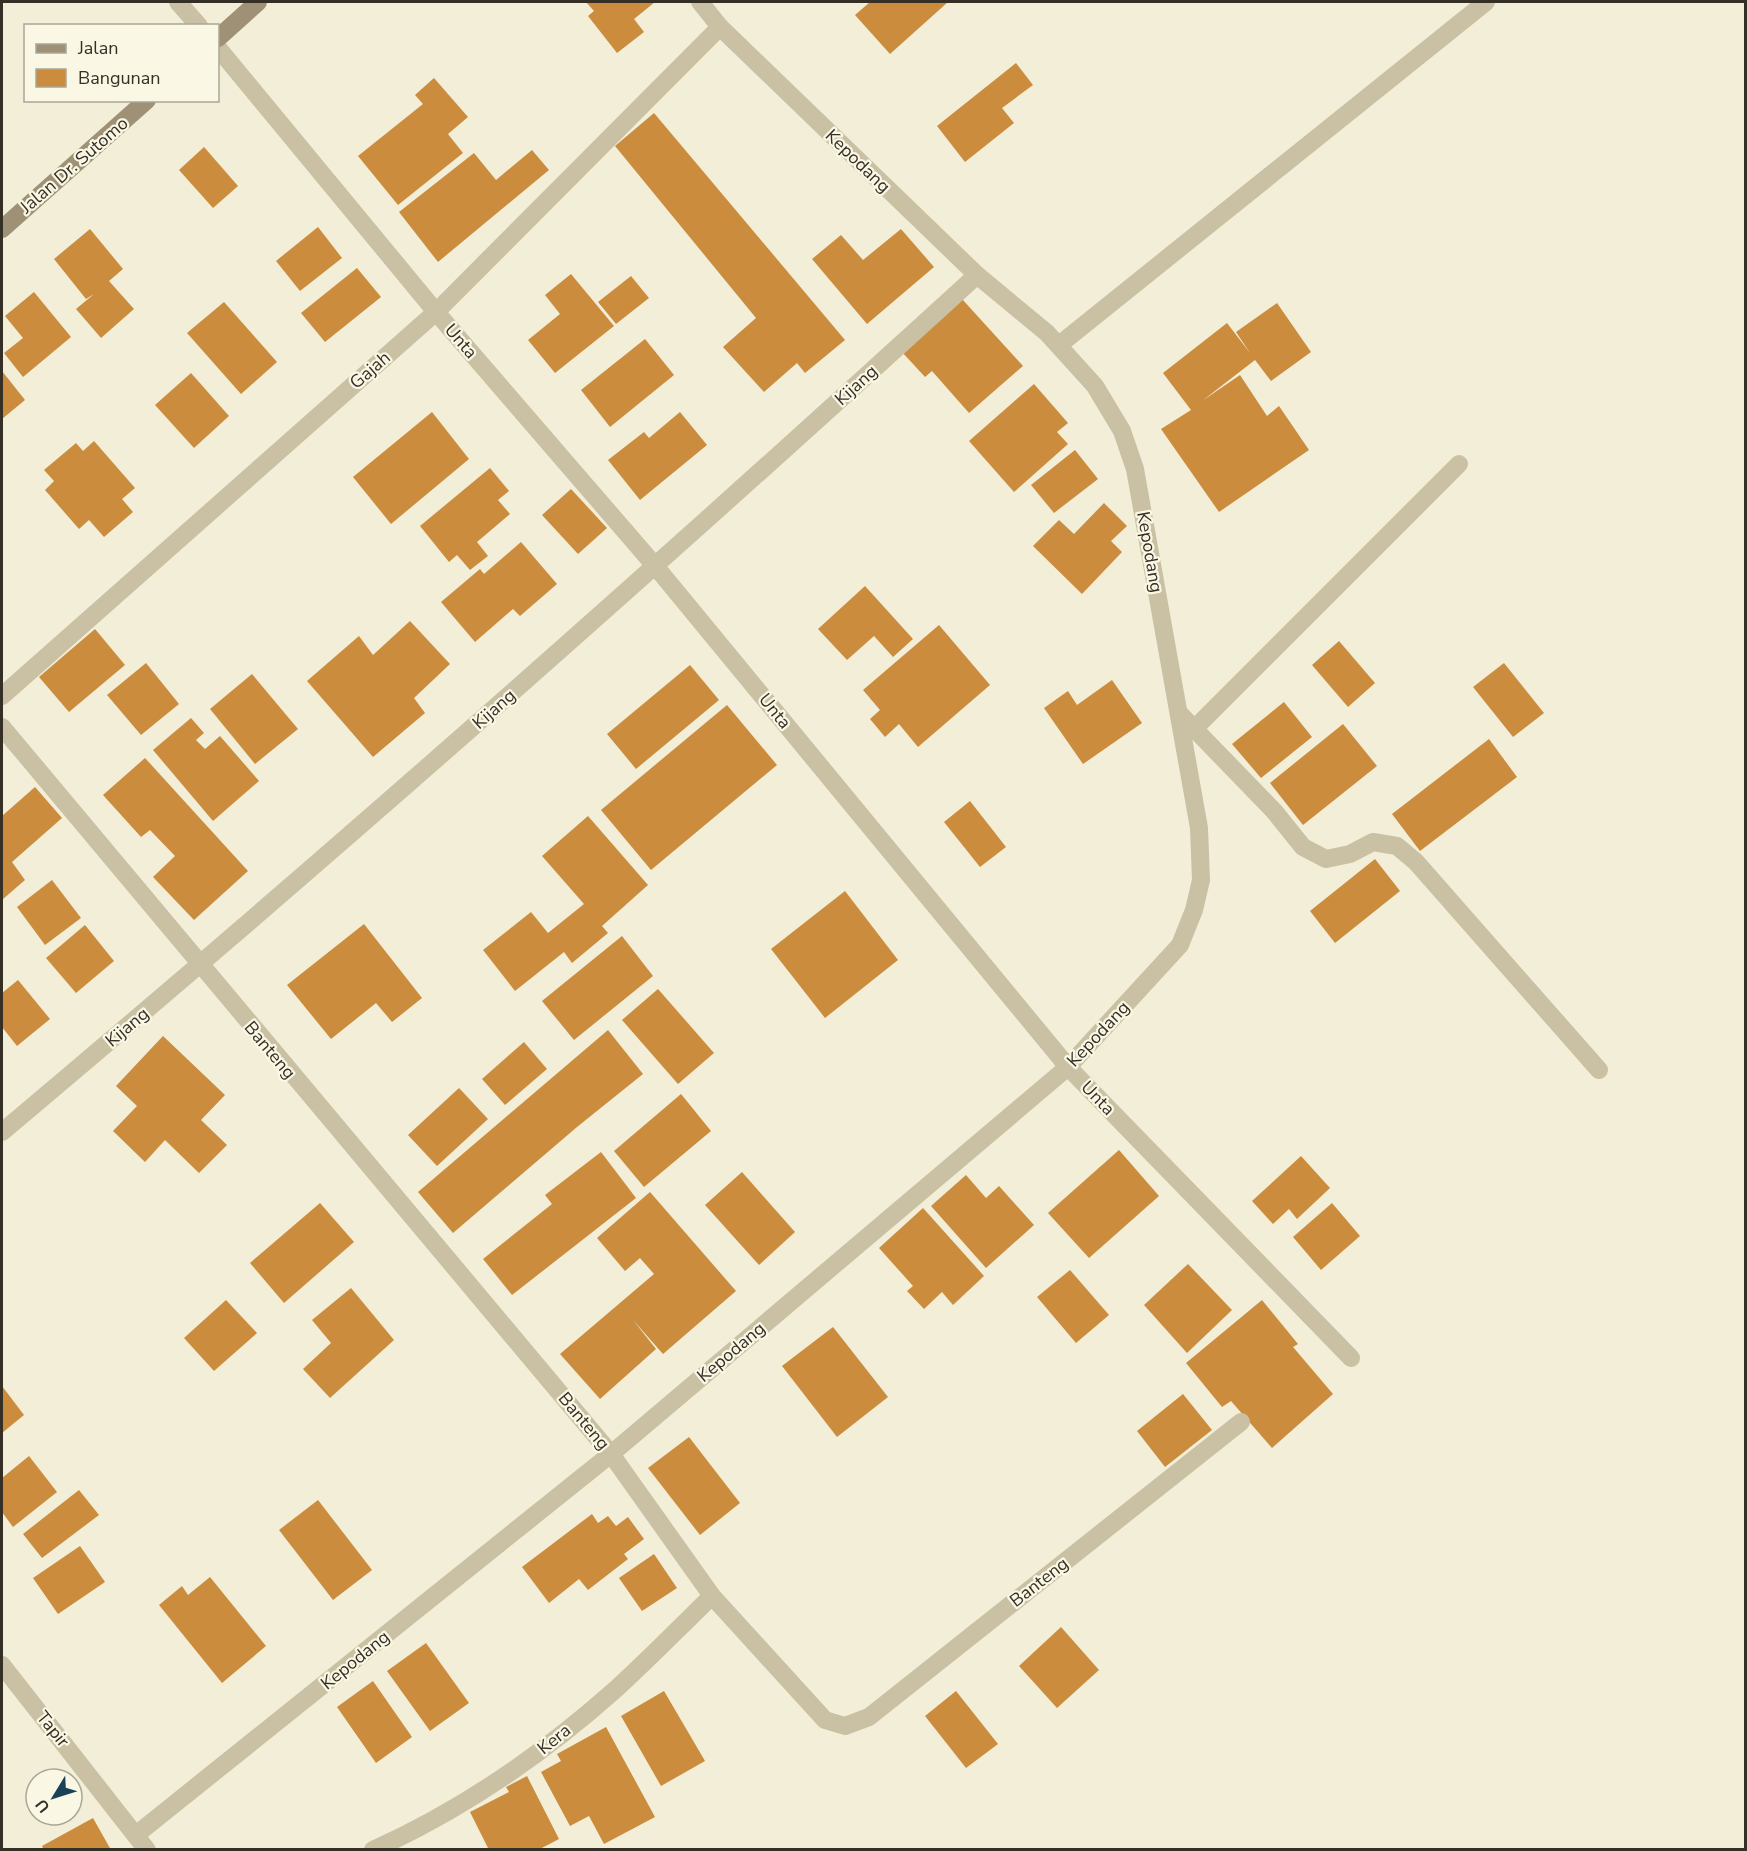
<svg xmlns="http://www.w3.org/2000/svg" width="1747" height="1851" font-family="'Nunito Sans',sans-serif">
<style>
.building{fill:#cb8c3d}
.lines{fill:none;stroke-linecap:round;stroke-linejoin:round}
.street{stroke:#cac1a4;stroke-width:18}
.secondary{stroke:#9e9175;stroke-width:18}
.labels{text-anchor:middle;stroke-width:4.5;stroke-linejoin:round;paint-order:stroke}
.street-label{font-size:18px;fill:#352f26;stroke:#faf7e4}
</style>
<rect width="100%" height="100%" fill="#f2eed8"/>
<g class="building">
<polygon points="586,2 655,2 634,19 644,32 617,53 588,16 594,11"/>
<polygon points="870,2 948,2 890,54 855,15"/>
<polygon points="1016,63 1033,85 1002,108 1014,123 965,162 937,126"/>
<polygon points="434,78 468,117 448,134 463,153 398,205 358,156 423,104 415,95"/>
<polygon points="654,113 845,340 805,373 797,363 764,392 723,347 756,318 615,146"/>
<polygon points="204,147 238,186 213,208 179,170"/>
<polygon points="532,150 549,170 438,262 399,212 474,153 496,180"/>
<polygon points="318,227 342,258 300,291 276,261"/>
<polygon points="90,229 123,269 109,281 134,309 101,338 76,309 94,294 86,299 54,259"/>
<polygon points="901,229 934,267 867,324 812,259 841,235 863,260"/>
<polygon points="357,268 381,297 325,342 301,313"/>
<polygon points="571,274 614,326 555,373 528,340 560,314 545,295"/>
<polygon points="631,276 649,298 616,324 598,302"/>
<polygon points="34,292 71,337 23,377 4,353 23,338 5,316"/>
<polygon points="962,299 1023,366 969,413 932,371 925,377 902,352"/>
<polygon points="224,302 277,362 241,394 187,333"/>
<polygon points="1277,303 1311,352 1271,381 1255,360 1202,401 1240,375 1267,416 1279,406 1309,450 1219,512 1161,429 1191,410 1163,373 1227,323 1250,353 1236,332"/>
<polygon points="645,339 674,375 610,427 581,390"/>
<polygon points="2,371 25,400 2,419"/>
<polygon points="191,373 229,416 194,448 155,405"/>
<polygon points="1034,384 1068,423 1057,432 1068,444 1014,492 969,441"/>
<polygon points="432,412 469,459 391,524 353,477"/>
<polygon points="680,412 707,445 640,500 608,460 644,432 649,438"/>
<polygon points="94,441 135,488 122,499 133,512 104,537 89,520 79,529 45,490 54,481 44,470 76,443 83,451"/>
<polygon points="1075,450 1098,479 1054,513 1031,485"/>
<polygon points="490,468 509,491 498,500 510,514 477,542 488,556 470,570 457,555 449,562 420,526"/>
<polygon points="571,489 607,528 578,554 542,515"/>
<polygon points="1104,503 1127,526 1111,541 1122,552 1082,594 1033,546 1059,520 1074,534"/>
<polygon points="521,542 557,584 520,616 513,609 475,642 441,602 480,569 484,574"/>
<polygon points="865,586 913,639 893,657 874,636 847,660 818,629"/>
<polygon points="410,621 450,664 414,698 425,713 373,757 307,681 359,636 373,655"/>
<polygon points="939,625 990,685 918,747 899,724 885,737 870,719 880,710 863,690"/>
<polygon points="95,629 125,665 69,712 39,677"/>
<polygon points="1339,641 1375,683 1348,707 1312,665"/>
<polygon points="146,663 179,704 141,735 107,695"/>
<polygon points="1504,663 1544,713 1513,737 1473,687"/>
<polygon points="690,665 719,700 636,769 607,734"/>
<polygon points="252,674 298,729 255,764 210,709"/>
<polygon points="1112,680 1142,723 1083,764 1044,708 1068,691 1077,705"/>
<polygon points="1284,702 1312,737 1261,778 1232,744"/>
<polygon points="727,705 777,765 651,870 601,810"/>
<polygon points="191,718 204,733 196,740 205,749 220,736 259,781 213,821 153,750"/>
<polygon points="1343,724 1377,766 1303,825 1270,783"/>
<polygon points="1489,739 1517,777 1420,851 1392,814"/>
<polygon points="145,758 248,871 194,920 153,877 175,856 150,830 141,837 103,795"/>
<polygon points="35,787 62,818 12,862 25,880 3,899 2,816"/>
<polygon points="970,801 1006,847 980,867 944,822"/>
<polygon points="588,816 648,885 602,926 608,933 572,963 564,952 515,991 483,950 531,912 548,933 584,904 542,856"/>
<polygon points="1375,859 1400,891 1335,943 1310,911"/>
<polygon points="52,880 81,918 45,945 17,907"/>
<polygon points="845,891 898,960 825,1018 771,949"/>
<polygon points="364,924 422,998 392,1022 376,1003 331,1039 287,985"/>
<polygon points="85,925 114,961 76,993 46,958"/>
<polygon points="622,936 653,976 574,1040 542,1001"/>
<polygon points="18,980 50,1019 17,1046 2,1027 2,993"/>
<polygon points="658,989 714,1053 678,1084 622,1020"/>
<polygon points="608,1030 643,1074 577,1127 453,1233 418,1192"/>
<polygon points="163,1036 225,1095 201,1120 227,1145 199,1173 165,1140 145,1162 113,1131 137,1106 116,1086"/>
<polygon points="524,1042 547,1069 505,1105 482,1079"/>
<polygon points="459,1088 488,1119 437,1166 408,1135"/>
<polygon points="681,1094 711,1131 644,1187 614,1151"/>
<polygon points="1119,1150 1159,1196 1089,1258 1048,1213"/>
<polygon points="601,1152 636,1198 512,1295 483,1259 552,1204 545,1195"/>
<polygon points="1301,1156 1330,1188 1297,1219 1289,1209 1273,1224 1252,1201"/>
<polygon points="742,1172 795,1232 759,1265 705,1205"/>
<polygon points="966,1175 986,1198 999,1186 1034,1225 986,1268 931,1206"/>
<polygon points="650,1192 736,1291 663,1354 633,1320 656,1349 600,1399 560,1354 654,1274 640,1258 625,1271 597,1238"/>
<polygon points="320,1203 354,1242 284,1303 250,1263"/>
<polygon points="1332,1203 1360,1236 1321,1270 1293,1237"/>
<polygon points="923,1208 984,1276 953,1305 942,1292 924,1309 907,1291 913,1286 879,1248"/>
<polygon points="1188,1264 1232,1310 1187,1353 1144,1305"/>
<polygon points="1070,1270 1109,1315 1076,1343 1037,1297"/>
<polygon points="351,1288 394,1340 330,1398 303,1369 331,1343 312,1320"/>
<polygon points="226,1300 257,1333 214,1371 184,1338"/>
<polygon points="1262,1300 1298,1344 1293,1347 1333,1394 1272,1448 1231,1401 1222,1407 1186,1363"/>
<polygon points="833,1327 888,1397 837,1437 782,1366"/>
<polygon points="2,1386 24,1415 2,1433"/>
<polygon points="1183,1394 1212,1430 1165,1467 1137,1431"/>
<polygon points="689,1437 740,1503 700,1535 648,1468"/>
<polygon points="29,1456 57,1492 13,1527 2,1512 2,1478"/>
<polygon points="79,1490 99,1515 42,1558 23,1534"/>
<polygon points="318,1500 372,1570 333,1600 279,1530"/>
<polygon points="592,1514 598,1523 608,1516 616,1526 628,1517 644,1539 624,1554 628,1559 588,1590 579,1579 549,1603 522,1567"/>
<polygon points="80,1546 105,1582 58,1614 33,1578"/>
<polygon points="654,1554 677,1588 642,1611 619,1578"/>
<polygon points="210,1577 266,1646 222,1683 159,1605 182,1586 188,1595"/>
<polygon points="1061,1627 1099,1670 1057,1708 1019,1666"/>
<polygon points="426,1643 469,1703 430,1731 387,1671"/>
<polygon points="373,1681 412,1737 376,1763 337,1707"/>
<polygon points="664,1691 705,1761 661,1786 621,1716"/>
<polygon points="956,1691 998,1744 966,1768 925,1716"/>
<polygon points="606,1727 655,1817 604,1844 589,1816 570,1826 541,1772 561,1761 557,1754"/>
<polygon points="527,1776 559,1839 538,1850 489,1850 470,1812 509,1792 506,1787"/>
<polygon points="93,1818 111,1850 44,1850 42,1846"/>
</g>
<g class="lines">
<g class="street">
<polyline points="178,2 199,26"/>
<polyline points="218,48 436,312 656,567 1068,1067 1351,1358"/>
<polyline points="1059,345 1486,2"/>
<polyline points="2,696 436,312 720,27"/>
<polyline points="1180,714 1274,811 1303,847 1326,859 1350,854 1373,842 1397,846 1416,862 1599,1070"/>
<polyline points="2,727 611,1454 712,1596 825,1720 845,1726 869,1717 1241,1422"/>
<polyline points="1194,729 1459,464"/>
<path d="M2,1132C333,854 657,567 977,275"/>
<polyline points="2,1665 147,1850"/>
<polyline points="137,1834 611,1454 1068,1067 1180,945 1194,910 1201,880 1199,828 1135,469 1122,431 1095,386 1047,333 977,275 720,27 700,2"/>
<path d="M373,1850C462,1810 543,1754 616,1689C649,1659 680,1627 712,1596"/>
</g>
<g class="secondary">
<polyline points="218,38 258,2"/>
<polyline points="2,229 147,100"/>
</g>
</g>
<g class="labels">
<g class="street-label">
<text transform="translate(858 161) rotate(44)" y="6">Kepodang</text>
<text transform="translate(74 165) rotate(-41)" y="6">Jalan Dr. Sutomo</text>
<text transform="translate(461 341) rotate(49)" y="6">Unta</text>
<text transform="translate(370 370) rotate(-41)" y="6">Gajah</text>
<text transform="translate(856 385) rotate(-42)" y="6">Kijang</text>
<text transform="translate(1150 552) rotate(80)" y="6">Kepodang</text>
<text transform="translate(494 709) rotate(-41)" y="6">Kijang</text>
<text transform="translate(775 711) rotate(51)" y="6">Unta</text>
<text transform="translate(127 1027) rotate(-40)" y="6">Kijang</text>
<text transform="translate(1098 1034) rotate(-47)" y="6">Kepodang</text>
<text transform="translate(270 1050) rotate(50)" y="6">Banteng</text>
<text transform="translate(1098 1098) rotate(46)" y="6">Unta</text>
<text transform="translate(731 1352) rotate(-40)" y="6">Kepodang</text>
<text transform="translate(584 1421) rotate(50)" y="6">Banteng</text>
<text transform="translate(1039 1582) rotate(-38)" y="6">Banteng</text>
<text transform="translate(355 1660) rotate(-39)" y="6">Kepodang</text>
<text transform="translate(53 1729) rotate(51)" y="6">Tapir</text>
<text transform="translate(554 1739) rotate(-39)" y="6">Kera</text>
</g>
</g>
<rect width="1747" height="1851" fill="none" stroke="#352f26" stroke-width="6"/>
<rect x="24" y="24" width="195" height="78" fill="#faf7e4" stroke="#aba798" stroke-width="1.5"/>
<rect x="36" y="44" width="30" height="9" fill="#9e9175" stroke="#aba798" stroke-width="1.5"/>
<text x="78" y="54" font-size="18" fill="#352f26">Jalan</text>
<rect x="36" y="69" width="30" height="18" fill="#cb8c3d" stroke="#aba798" stroke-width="1.5"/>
<text x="78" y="84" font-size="18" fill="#352f26">Bangunan</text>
<g transform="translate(54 1797) rotate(232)"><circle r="28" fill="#faf7e4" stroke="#aba798" stroke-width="1.5"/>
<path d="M0-4.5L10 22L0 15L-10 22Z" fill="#1a4158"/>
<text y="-9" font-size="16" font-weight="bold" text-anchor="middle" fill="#352f26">U</text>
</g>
</svg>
